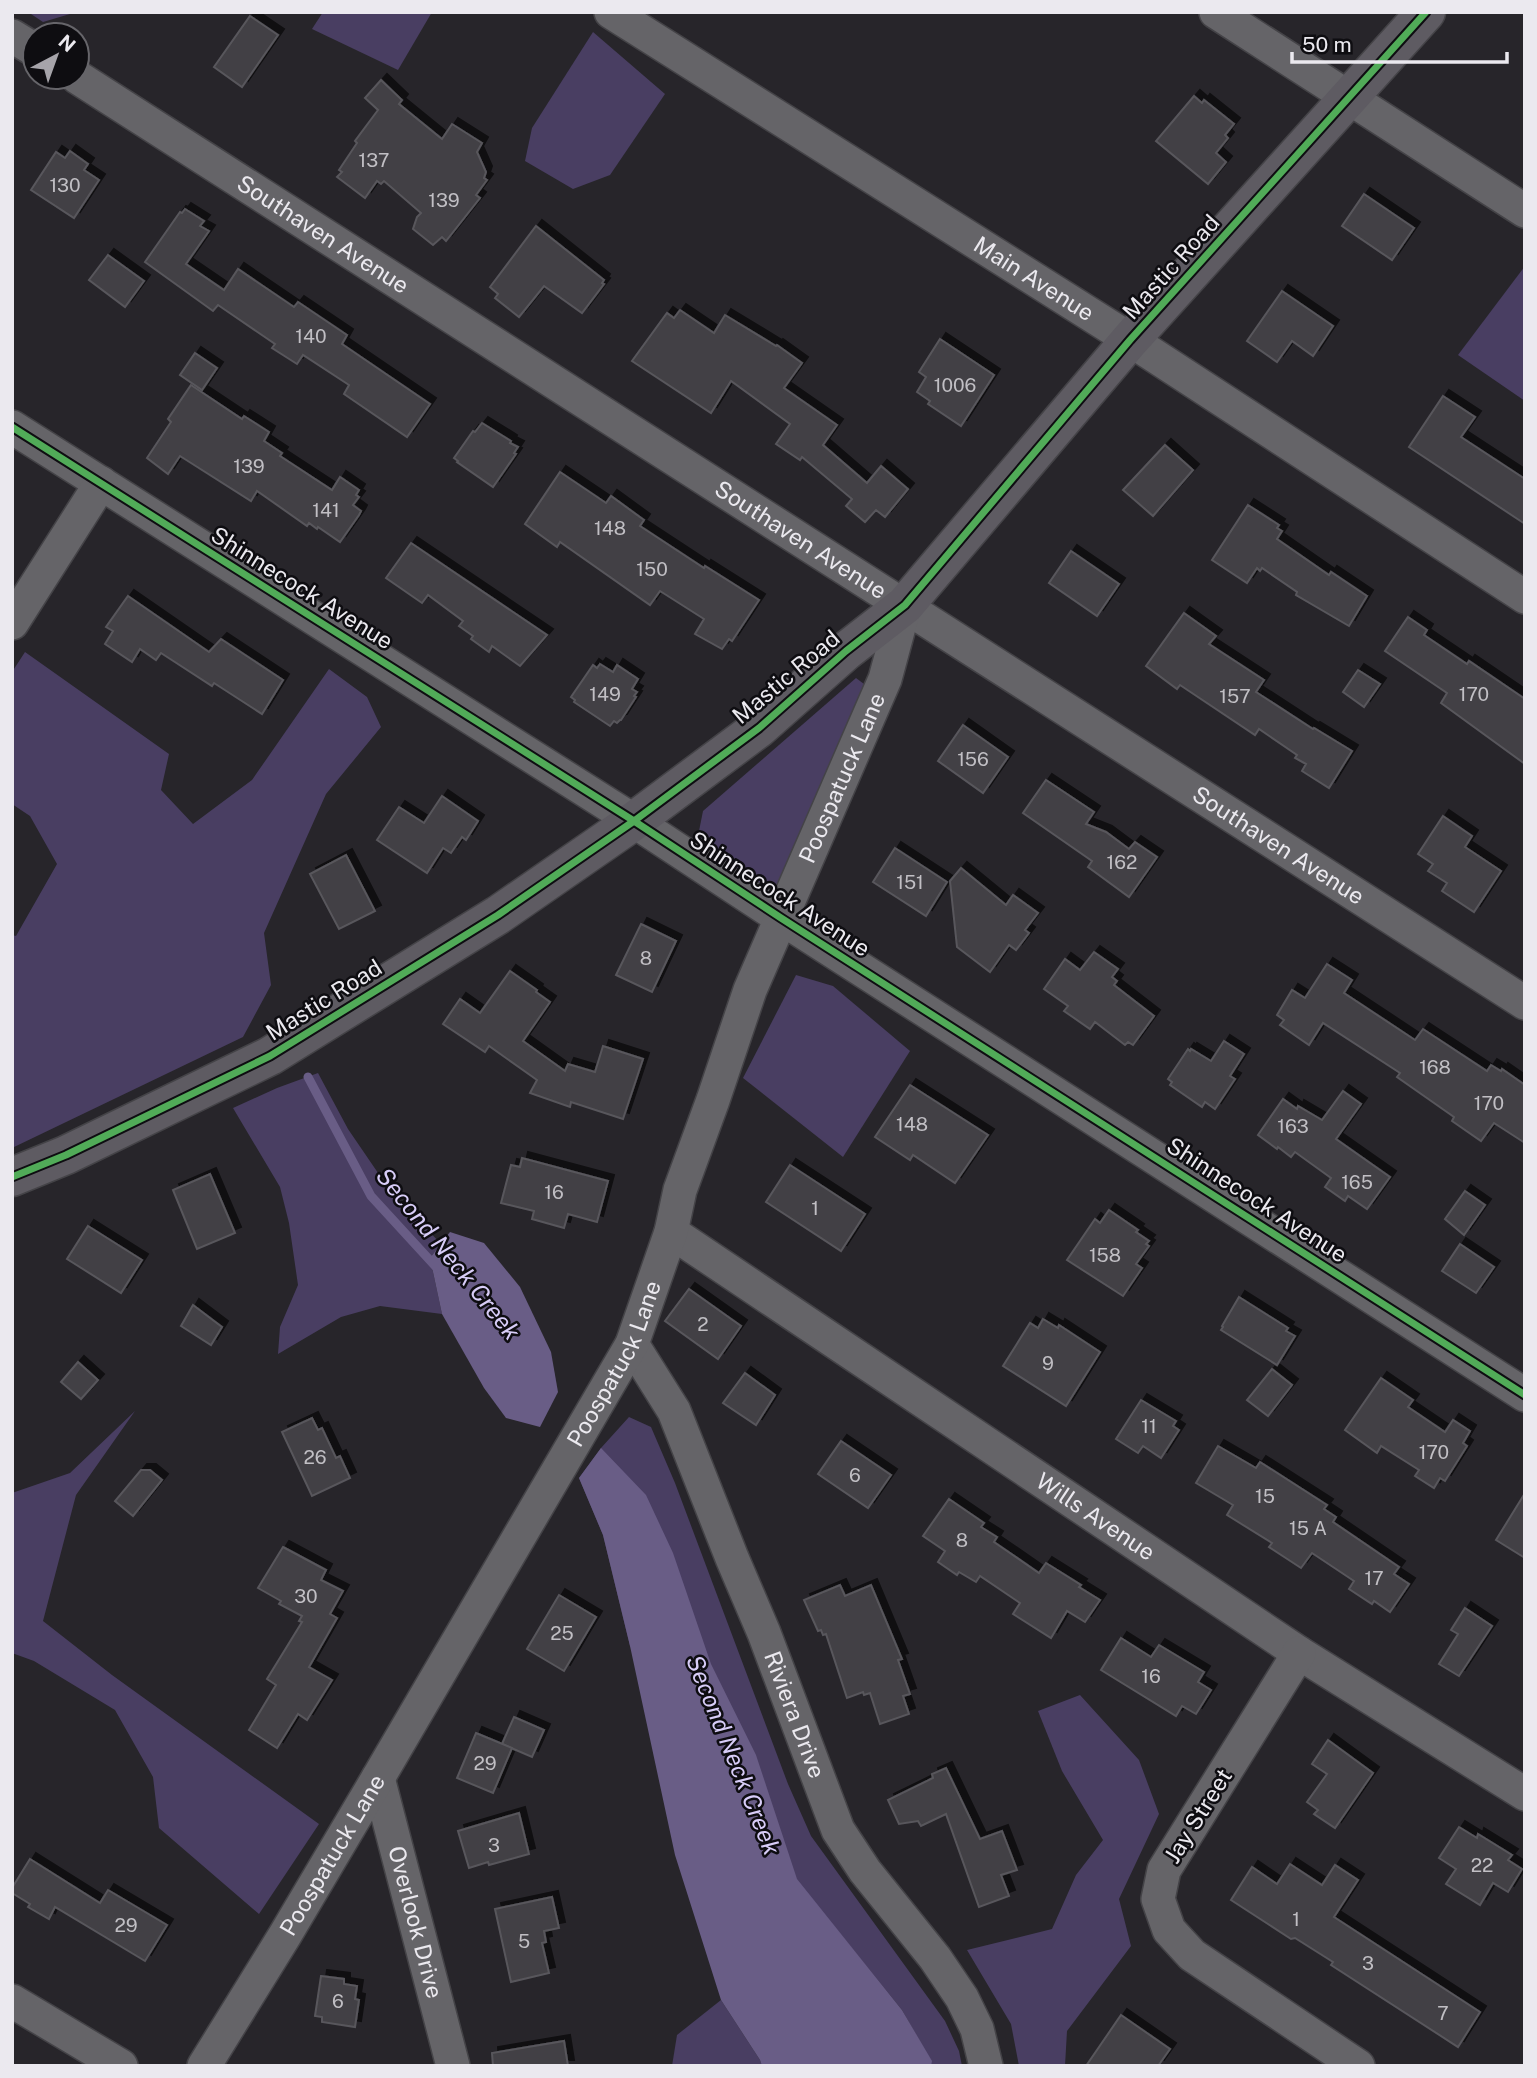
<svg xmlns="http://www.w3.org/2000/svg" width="1537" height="2078" font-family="'Public Sans',sans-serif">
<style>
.green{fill:#493e62}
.water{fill:#695d86}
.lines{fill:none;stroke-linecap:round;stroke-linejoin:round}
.stream{stroke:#695d86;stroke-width:9}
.building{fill:#424044;stroke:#58575c;stroke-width:2;filter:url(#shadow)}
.minor-casing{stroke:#444347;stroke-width:36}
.major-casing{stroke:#444347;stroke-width:41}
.minor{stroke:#656468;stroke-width:33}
.major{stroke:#5e5b62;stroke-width:38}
.cycleway-casing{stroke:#0e0d11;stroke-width:11}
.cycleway{stroke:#51ab58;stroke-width:7}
.labels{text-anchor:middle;stroke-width:5;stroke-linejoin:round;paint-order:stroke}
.number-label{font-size:19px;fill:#c1bfc4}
.street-label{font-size:23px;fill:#ebe9ef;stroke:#0e0d11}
.water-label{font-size:24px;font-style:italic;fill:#d8cdf8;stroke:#0e0d11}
</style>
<defs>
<filter id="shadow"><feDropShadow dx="6" dy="-6" stdDeviation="0" flood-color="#0009"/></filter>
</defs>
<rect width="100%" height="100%" fill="#27252a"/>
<g class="green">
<polygon points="28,12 69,12 70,14 43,22"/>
<polygon points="323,12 432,12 398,70 312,29"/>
<polygon points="593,32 665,94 610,175 573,189 525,161 532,128"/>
<polygon points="1525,266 1525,401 1458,355"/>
<polygon points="25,652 169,754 161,790 193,824 252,780 329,669 367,697 381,727 326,794 264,933 271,985 243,1037 12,1148 12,935 16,936 57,864 30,816 12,804 12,672"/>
<polygon points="856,678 872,690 788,878 774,887 761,886 703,851 699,831 703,811"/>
<polygon points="796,975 833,986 910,1051 843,1157 743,1078"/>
<polygon points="318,1073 348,1129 389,1189 441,1244 430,1258 442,1314 380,1306 341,1317 278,1354 280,1327 298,1285 289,1223 280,1187 233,1108 277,1088"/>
<polygon points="135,1411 76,1495 43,1621 112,1675 319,1824 259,1914 159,1828 153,1777 115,1710 34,1661 12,1653 12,1493 70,1473"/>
<polygon points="629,1417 651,1427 675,1483 788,1784 811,1836 945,2021 959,2051 962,2066 931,2066 931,2061 902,2010 796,1879 630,1646 603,1535 579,1478 601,1448"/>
<polygon points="1080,1695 1139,1760 1159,1814 1119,1899 1131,1946 1067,2031 1065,2066 1019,2066 1011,2024 967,1950 1052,1929 1076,1875 1103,1840 1062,1771 1038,1711"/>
<polygon points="721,2000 760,2060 762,2066 672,2066 677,2035"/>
</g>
<g class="water">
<polygon points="450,1232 484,1243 520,1287 551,1352 558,1392 540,1427 506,1418 484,1388 442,1314 430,1258"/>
<polygon points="601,1448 646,1495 673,1553 711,1664 756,1755 797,1879 902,2010 932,2061 931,2066 762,2066 760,2060 721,2000 675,1855 630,1646 603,1535 579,1478"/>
</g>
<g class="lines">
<polyline class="stream" points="308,1077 371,1196 437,1268"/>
</g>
<g class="building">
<polygon points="250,16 278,35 242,87 214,67"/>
<polygon points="381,80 402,100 399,104 442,139 452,124 482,143 477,152 486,172 484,178 487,180 476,195 480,198 446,241 442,237 433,245 413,229 417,217 421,213 384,181 381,184 377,181 365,198 337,177 342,172 339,170 357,143 355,141 378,110 365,98"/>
<polygon points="1194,96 1202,103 1204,100 1234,124 1225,135 1228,138 1216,153 1226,162 1208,184 1156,141"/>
<polygon points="70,151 88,164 84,170 99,180 74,218 31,190 56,152 65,158"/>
<polygon points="1364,194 1414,228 1392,260 1342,226"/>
<polygon points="185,209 204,221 200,226 209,231 186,264 224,290 238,269 294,307 298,302 347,335 342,344 430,404 407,437 344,394 349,385 303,355 297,364 272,348 275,344 218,305 213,311 145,262 180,212 182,213"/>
<polygon points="536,226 604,280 602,283 604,284 582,313 544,286 519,317 495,298 498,294 490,287"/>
<polygon points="108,255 144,281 125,307 89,280"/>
<polygon points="1282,291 1333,326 1313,356 1292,341 1277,362 1247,341"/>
<polygon points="680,310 714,333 725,315 776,346 777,345 802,363 784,388 837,425 823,445 867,483 881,466 908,489 885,517 876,510 865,522 846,506 852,499 802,457 800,460 776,444 790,424 731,381 711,413 632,361 667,313 674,318"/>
<polygon points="940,339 994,375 961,426 928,404 930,401 917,392 926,377 919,372"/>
<polygon points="195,353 217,368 202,390 180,375"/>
<polygon points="191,385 242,419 244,416 269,432 264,441 282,453 280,456 332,490 340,477 359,490 356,495 359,497 353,505 361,511 359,515 340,542 318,527 317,529 309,523 307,526 257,491 251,501 180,456 168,474 147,458 171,422 168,419"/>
<polygon points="1443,396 1475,417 1461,437 1525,479 1525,524 1409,447"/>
<polygon points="482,423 511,441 510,443 518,447 514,453 516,454 493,487 457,462 458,461 454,458 473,431 475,432"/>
<polygon points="1165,445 1193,470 1153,516 1123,490"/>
<polygon points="560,472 606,503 611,496 644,520 640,526 704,568 705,566 759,600 732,641 729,639 722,649 695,634 704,619 660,591 650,605 560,542 557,547 525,524"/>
<polygon points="1248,505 1279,525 1277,528 1282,531 1277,539 1329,575 1331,572 1367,596 1349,626 1296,595 1297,592 1262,568 1260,571 1257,568 1247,583 1212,560"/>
<polygon points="411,543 547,635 520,666 492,646 489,652 471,639 473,636 459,626 463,621 428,595 422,603 386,578"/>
<polygon points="1071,551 1119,584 1097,616 1049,583"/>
<polygon points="128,596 209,652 221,639 283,680 262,714 214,683 212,686 161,653 156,660 140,649 132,662 105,644 113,631 106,627"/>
<polygon points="1184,613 1216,636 1209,644 1264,680 1256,692 1313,729 1314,728 1352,751 1329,788 1302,771 1306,764 1295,758 1297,755 1259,729 1255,735 1180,685 1177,689 1146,666"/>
<polygon points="1408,617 1427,630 1424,635 1467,664 1469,661 1525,699 1525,764 1441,703 1447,693 1385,651"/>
<polygon points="600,664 613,672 617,665 638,679 632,689 637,692 634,696 636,697 621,720 620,720 617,723 614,721 610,726 574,702 575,700 571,697 593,665 597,668"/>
<polygon points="1358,670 1380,684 1364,707 1343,692"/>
<polygon points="963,725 1008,757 983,793 938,761"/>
<polygon points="1046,780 1094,812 1086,824 1106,832 1129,849 1135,842 1157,857 1129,897 1088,867 1092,861 1023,813"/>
<polygon points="442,796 478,821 466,840 462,837 451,853 443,848 427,873 377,840 399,807 424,823"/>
<polygon points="1443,816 1472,836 1465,847 1501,871 1474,912 1442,891 1447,883 1428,871 1433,864 1418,854"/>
<polygon points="895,848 947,882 926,916 873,882"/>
<polygon points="346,855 375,911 339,929 310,874"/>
<polygon points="961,868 1006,905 1013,895 1038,913 1025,930 1029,933 1016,950 1009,945 990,972 957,947 950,881"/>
<polygon points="641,924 676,941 652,992 616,975"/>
<polygon points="1094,952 1118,969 1112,977 1117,981 1114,985 1154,1016 1133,1045 1128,1042 1125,1045 1095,1022 1090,1029 1064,1011 1068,1006 1044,989 1065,959 1080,970"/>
<polygon points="1327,964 1352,980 1344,993 1415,1040 1423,1029 1487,1071 1491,1065 1501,1071 1502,1069 1525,1085 1525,1143 1494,1123 1481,1141 1452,1121 1454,1117 1397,1077 1400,1073 1323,1023 1309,1045 1280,1025 1284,1020 1277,1015 1292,990 1305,998"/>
<polygon points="510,971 537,990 536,992 550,1002 523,1041 565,1071 568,1064 595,1072 603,1046 643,1059 623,1119 571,1102 570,1107 530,1093 537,1080 489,1046 485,1052 443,1024 460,999 480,1013"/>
<polygon points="1224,1041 1244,1054 1230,1076 1235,1079 1215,1109 1205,1102 1202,1107 1170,1085 1172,1082 1168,1079 1188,1049 1190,1051 1191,1049 1211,1061"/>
<polygon points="910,1085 988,1135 955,1183 913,1155 910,1160 875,1137"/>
<polygon points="1343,1091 1361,1104 1336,1139 1390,1177 1367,1209 1348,1196 1345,1201 1325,1187 1331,1178 1295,1152 1291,1157 1278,1147 1277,1149 1258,1135 1283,1099 1297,1109 1298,1106 1322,1120"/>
<polygon points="522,1158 608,1181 597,1222 568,1214 564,1228 532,1219 534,1211 501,1203 511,1165 520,1167"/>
<polygon points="790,1165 865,1214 841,1251 766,1202"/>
<polygon points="210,1174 235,1233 197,1249 173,1190"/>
<polygon points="1465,1191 1485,1205 1464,1235 1445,1219"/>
<polygon points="1109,1210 1138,1230 1136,1232 1149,1241 1146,1244 1149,1246 1136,1264 1142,1268 1123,1296 1067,1260 1095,1219 1100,1223"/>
<polygon points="88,1226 142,1260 121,1293 67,1259"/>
<polygon points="1460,1244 1494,1267 1476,1293 1442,1271"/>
<polygon points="689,1289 741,1326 718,1359 665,1321"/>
<polygon points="1239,1297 1288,1328 1286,1331 1295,1336 1277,1365 1221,1330 1223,1327 1222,1326"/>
<polygon points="193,1305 222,1327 211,1345 181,1326"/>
<polygon points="1043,1319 1058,1328 1059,1325 1100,1352 1066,1406 1003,1366 1030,1323 1038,1328"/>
<polygon points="78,1362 98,1380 81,1399 61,1382"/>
<polygon points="1272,1369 1292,1385 1268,1416 1247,1400"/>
<polygon points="745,1373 775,1395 756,1425 723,1403"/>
<polygon points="1381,1378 1413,1400 1408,1407 1445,1432 1453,1420 1470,1431 1463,1443 1467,1446 1445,1481 1440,1478 1434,1488 1415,1476 1419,1470 1381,1446 1377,1453 1345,1430"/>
<polygon points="1141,1400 1176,1421 1173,1426 1179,1430 1161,1458 1143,1446 1138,1453 1116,1439"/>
<polygon points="312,1418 318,1430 322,1428 336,1458 340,1456 350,1478 312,1496 282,1432"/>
<polygon points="841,1441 891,1475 868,1508 818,1474"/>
<polygon points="1218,1446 1256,1468 1260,1462 1327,1505 1324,1509 1336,1517 1333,1522 1399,1567 1394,1574 1409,1584 1390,1612 1374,1601 1372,1604 1349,1589 1354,1581 1312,1553 1301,1568 1269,1547 1272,1543 1227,1515 1233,1505 1196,1483"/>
<polygon points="141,1470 150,1470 162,1480 133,1516 115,1501"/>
<polygon points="1525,1493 1525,1558 1496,1540"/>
<polygon points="949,1499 984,1523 981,1527 997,1537 994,1542 1039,1573 1046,1563 1081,1585 1079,1587 1100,1600 1085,1622 1067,1611 1051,1638 1013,1614 1020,1603 980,1576 976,1582 959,1572 957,1575 938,1562 945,1551 923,1536"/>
<polygon points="283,1547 326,1570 321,1580 343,1591 330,1614 337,1618 309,1667 332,1680 307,1720 298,1714 277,1748 249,1730 276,1685 267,1679 302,1622 299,1621 302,1616 279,1604 281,1601 258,1588"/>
<polygon points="840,1585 845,1596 871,1585 902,1659 898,1660 910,1694 903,1696 909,1714 880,1724 870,1693 864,1695 863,1692 847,1698 826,1634 823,1635 821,1630 818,1631 804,1600"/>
<polygon points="559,1595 596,1617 564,1671 527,1649"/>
<polygon points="1465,1608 1492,1626 1459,1676 1439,1664 1458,1634 1451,1630"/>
<polygon points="1121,1638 1151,1657 1159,1645 1204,1672 1198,1682 1211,1690 1196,1714 1182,1706 1176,1716 1101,1670"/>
<polygon points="514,1717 544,1730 532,1757 502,1744"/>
<polygon points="476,1733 512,1748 493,1793 457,1778"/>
<polygon points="1328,1740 1373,1773 1335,1828 1314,1814 1318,1810 1307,1802 1327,1774 1312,1764"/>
<polygon points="946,1768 980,1839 1002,1831 1017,1870 1001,1875 1009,1896 979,1907 946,1814 921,1826 918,1821 899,1824 888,1800 933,1778 932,1774"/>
<polygon points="519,1813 529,1854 489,1865 488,1862 469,1868 458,1831"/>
<polygon points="1459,1827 1477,1838 1478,1834 1512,1855 1508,1860 1522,1869 1508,1892 1493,1883 1480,1905 1446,1884 1456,1869 1439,1858"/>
<polygon points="30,1859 100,1903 108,1890 167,1925 145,1961 55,1907 49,1919 28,1907 30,1904 12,1893 12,1888"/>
<polygon points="1290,1864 1322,1885 1335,1865 1358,1880 1334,1917 1480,2012 1458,2047 1331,1965 1333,1962 1295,1938 1291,1939 1231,1900 1252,1867 1277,1884"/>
<polygon points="552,1897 559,1928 544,1931 546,1942 542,1943 549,1973 511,1982 495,1909"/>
<polygon points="321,1976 344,1979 344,1984 357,1986 355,1999 359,2000 355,2027 322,2022 322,2017 315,2016"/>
<polygon points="1121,2015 1170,2049 1158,2066 1086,2066"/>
<polygon points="564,2041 568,2066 493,2066 492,2053"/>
</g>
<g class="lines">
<g class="minor-casing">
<g id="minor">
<path id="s1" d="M611,12L1115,330L1525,597"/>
<polyline points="1216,12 1525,211"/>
<polyline points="12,36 35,50"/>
<path id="s2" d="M77,77L1525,1003"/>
<polyline points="12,427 634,821 781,918 1525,1395"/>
<polyline points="12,623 101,483"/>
<path id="s3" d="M671,1232L1299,1653L1525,1794"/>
<path id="s4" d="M632,1344L674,1411L732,1558L764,1633L838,1830L865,1871L935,1958L962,1998L977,2029L986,2066"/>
<polyline points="1299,1653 1164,1870 1158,1899 1169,1930 1192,1955 1358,2066"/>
<path id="s5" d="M378,1778L453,2066"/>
<polyline points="12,2001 121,2066"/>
<path id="s6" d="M204,2066L285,1935L378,1778L632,1344L671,1232L680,1190L713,1100L750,990L885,679L905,605"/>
</g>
</g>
<g class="major-casing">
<polyline id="major" points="12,1177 66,1155 270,1056 498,915 634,821 759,728 846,651 905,605 1130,340 1426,12"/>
</g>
<use href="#minor" class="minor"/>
<use href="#major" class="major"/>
<g class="cycleway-casing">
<g id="cycleway">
<polyline points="12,427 634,821 781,918 1525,1395"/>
<polyline points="12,1177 66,1155 270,1056 498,915 634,821 759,728 846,651 905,605 1130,340 1426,12"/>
</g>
</g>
<use href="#cycleway" class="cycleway"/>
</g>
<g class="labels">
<g class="number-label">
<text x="374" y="167">137</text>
<text x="65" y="192">130</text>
<text x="444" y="207">139</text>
<text x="311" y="343">140</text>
<text x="955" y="392">1006</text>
<text x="249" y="473">139</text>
<text x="326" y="517">141</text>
<text x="610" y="535">148</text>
<text x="652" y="576">150</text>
<text x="605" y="701">149</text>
<text x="1474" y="701">170</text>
<text x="1235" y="703">157</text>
<text x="973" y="766">156</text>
<text x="1122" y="869">162</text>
<text x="910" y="889">151</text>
<text x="646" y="965">8</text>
<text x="1435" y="1074">168</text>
<text x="1489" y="1110">170</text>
<text x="912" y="1131">148</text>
<text x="1293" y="1133">163</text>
<text x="1357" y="1189">165</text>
<text x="554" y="1199">16</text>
<text x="815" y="1215">1</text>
<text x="1105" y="1262">158</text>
<text x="703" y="1331">2</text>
<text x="1048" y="1370">9</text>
<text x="1149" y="1433">11</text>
<text x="1434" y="1459">170</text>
<text x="315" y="1464">26</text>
<text x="855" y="1482">6</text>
<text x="1265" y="1503">15</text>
<text x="1308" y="1535">15 A</text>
<text x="962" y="1547">8</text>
<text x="1374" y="1585">17</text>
<text x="306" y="1603">30</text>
<text x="562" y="1640">25</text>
<text x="1151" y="1683">16</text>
<text x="485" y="1770">29</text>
<text x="494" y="1852">3</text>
<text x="1482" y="1872">22</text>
<text x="1296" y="1926">1</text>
<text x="126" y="1932">29</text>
<text x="524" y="1948">5</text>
<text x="1368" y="1970">3</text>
<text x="338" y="2008">6</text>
<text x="1443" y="2020">7</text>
</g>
<g class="street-label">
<text dy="8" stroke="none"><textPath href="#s2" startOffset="292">Southaven Avenue</textPath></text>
<text transform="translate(1171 267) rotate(-48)" y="8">Mastic Road</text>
<text dy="8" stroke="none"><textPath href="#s1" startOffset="500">Main Avenue</textPath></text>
<text dy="8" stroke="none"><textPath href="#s2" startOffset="859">Southaven Avenue</textPath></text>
<text transform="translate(302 588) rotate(32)" y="8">Shinnecock Avenue</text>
<text transform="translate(786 677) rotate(-40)" y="8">Mastic Road</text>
<text dy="8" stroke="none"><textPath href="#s6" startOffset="1444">Poospatuck Lane</textPath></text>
<text dy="8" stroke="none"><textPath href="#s2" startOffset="1426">Southaven Avenue</textPath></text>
<text transform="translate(780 894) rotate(33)" y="8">Shinnecock Avenue</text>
<text transform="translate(324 1000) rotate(-32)" y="8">Mastic Road</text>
<text transform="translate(1257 1200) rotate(33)" y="8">Shinnecock Avenue</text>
<text dy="8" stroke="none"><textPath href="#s6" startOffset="814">Poospatuck Lane</textPath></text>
<text dy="8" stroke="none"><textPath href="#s3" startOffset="511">Wills Avenue</textPath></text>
<text dy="8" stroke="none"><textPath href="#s4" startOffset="406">Riviera Drive</textPath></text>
<text transform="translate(1198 1816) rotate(-58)" y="8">Jay Street</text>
<text dy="8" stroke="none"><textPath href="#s6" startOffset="247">Poospatuck Lane</textPath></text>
<text dy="8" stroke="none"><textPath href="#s5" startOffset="149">Overlook Drive</textPath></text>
</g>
<g class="water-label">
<text transform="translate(448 1254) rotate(51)" y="8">Second Neck Creek</text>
<text transform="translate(733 1755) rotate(68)" y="8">Second Neck Creek</text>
</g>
</g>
<rect width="1537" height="2078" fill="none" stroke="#ebe9ef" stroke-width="28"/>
<g transform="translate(56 56) rotate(41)"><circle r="33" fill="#0e0d11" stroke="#66656a" stroke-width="2"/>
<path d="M0-5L12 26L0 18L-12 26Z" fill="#a6a4aa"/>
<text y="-10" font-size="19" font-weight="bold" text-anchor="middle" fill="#ebe9ef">N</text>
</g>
<path d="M1292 52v10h215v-10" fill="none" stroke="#ebe9ef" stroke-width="3.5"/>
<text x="1302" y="52" font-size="21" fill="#ebe9ef" stroke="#0e0d11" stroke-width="5" paint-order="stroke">50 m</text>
</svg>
